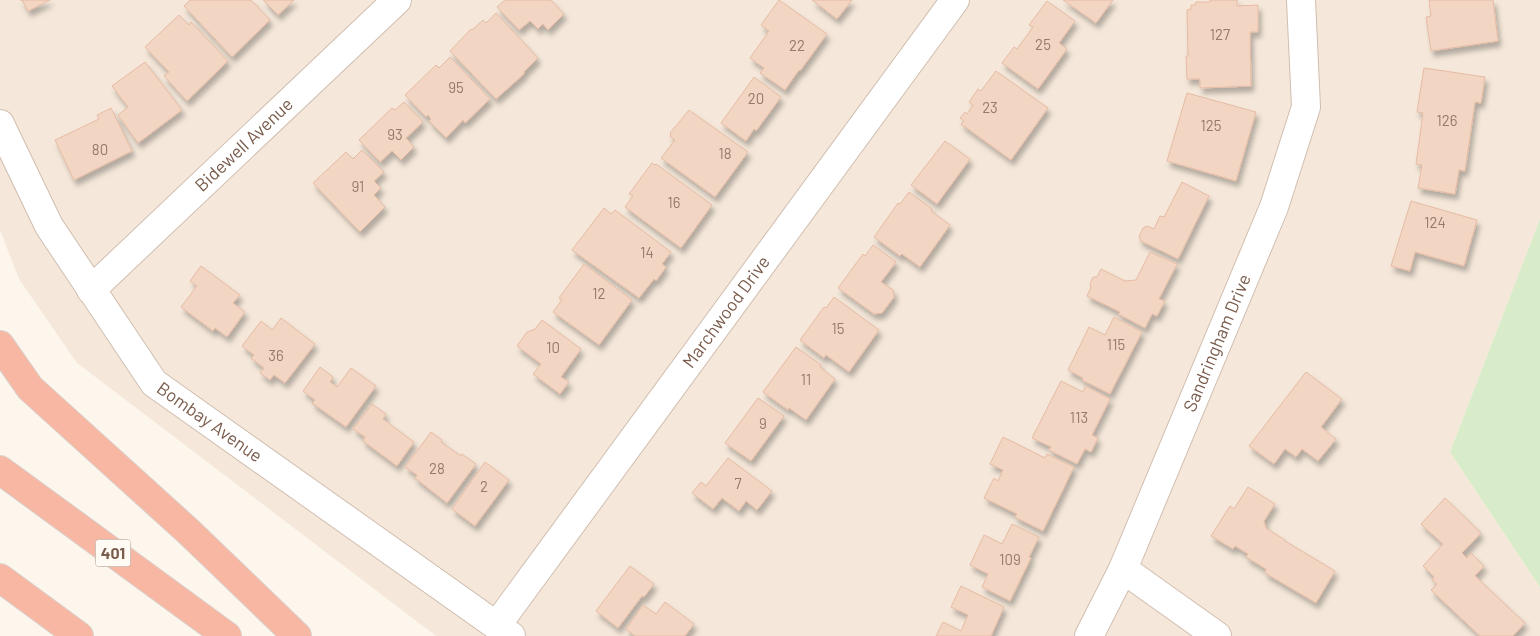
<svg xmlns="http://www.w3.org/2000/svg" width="1540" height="636" font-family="Barlow,sans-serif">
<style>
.residential{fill:#f5e8da}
.green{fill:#d8ecc9}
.building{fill:#f3d5c3;stroke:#e6bba3;filter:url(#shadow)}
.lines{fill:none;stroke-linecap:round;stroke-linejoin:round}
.minor-casing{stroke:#d1beb0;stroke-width:30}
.highway-casing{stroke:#dad1cd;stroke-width:30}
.minor{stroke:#fff;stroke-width:28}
.highway{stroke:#f7b7a3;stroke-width:28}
.labels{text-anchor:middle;stroke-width:4.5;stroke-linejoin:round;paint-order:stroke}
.number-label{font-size:15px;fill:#987a6a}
.shield{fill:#fffaf3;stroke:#a28b7f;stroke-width:1}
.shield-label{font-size:16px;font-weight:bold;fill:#7a5c4d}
.street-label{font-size:18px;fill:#7a5c4d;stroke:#fffaf3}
</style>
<defs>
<filter id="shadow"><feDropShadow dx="3" dy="5.5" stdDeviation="2.5" flood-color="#0004"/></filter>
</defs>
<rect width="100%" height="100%" fill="#fdf6ec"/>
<polygon class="residential" points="0,0 1540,0 1540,219 1450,452 1540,587 1540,636 436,636 77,363 19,279 0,230"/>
<polygon class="green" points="1540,219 1540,587 1450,452"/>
<g class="building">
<polygon points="20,0 50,0 28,11 22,0"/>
<polygon points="190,0 251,0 270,20 232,57 184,6"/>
<polygon points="263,0 294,0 278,15"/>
<polygon points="505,0 551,0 564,14 548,30 543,24 538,29 530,21 519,30 497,7"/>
<polygon points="779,0 827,34 800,71 799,70 785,90 760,73 764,68 750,58 769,31 761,25"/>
<polygon points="812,0 852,0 837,19"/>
<polygon points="1063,0 1113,0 1096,23"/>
<polygon points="1210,0 1237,0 1237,6 1258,5 1258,32 1250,32 1251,86 1200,88 1200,79 1187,79 1186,56 1188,56 1187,10 1191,9 1191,5 1195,5 1196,2 1210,2"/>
<polygon points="1429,0 1493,0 1498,41 1431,51 1426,17 1431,16"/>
<polygon points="1047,1 1075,21 1059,43 1067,49 1038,89 1002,63 1014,47 1017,49 1033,27 1029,25"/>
<polygon points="496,13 538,58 524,72 524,74 496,99 450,51 471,29 472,30 483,20 486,23"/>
<polygon points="179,15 189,25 191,22 228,61 187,101 164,76 169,72 145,47"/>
<polygon points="450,57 490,99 465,123 463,120 446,138 429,121 431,119 428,115 426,117 405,95 436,65 439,68"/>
<polygon points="145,62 182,110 138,143 118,115 128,107 112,86"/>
<polygon points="1424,68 1485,77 1481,103 1475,102 1465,171 1459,170 1455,194 1418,188 1422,165 1416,164 1423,113 1417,112"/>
<polygon points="996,71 1048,108 1011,160 961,124 964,121 960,118 965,112 967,114 973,105 969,102 978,89 981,91"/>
<polygon points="754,77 781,97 756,131 754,129 746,141 721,123"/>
<polygon points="1187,93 1256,112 1236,181 1167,161"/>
<polygon points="404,102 423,122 406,138 414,147 401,160 392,151 380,162 359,140 392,108 395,110"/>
<polygon points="111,108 132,151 74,180 55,140 99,119 97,115"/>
<polygon points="689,110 748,152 715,197 661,158 675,140 670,136 671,135 670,133"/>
<polygon points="945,141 970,159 937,204 911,185"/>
<polygon points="362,150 384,172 374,181 381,188 374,195 385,207 360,232 313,183 346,152 353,159"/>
<polygon points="652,163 655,165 656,164 712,205 681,248 625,207 633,196 629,194"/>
<polygon points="1182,182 1209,196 1178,259 1141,241 1139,237 1143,228 1147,226 1154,229 1160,216 1164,217"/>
<polygon points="909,192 932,209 931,211 950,225 920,267 902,254 900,256 874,237 898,203 900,204"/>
<polygon points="1411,201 1477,220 1464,266 1415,252 1410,271 1391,266"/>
<polygon points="604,208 611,214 615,210 671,252 662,264 666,267 656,281 654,279 639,298 572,250"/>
<polygon points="873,245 896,262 881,282 893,290 894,297 882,313 874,314 838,288 863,254 865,256"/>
<polygon points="1150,252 1177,264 1159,299 1165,301 1157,316 1152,314 1145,328 1118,314 1120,312 1087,296 1091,287 1090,284 1093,277 1097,277 1101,269 1125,281 1136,280"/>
<polygon points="584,264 632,300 599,345 553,312 562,300 559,298"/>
<polygon points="201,266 240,295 233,303 245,312 227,337 215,328 213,331 181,307 197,286 190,281"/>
<polygon points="834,297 879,330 849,372 826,355 824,358 800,340 824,307 826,308"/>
<polygon points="1114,317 1142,332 1110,394 1082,380 1083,378 1068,370 1089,327 1105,335"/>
<polygon points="281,318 315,344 285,383 274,375 270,380 260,373 264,368 251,358 254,355 242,346 261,321 272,330"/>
<polygon points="542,320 581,349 561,377 569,382 560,394 533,374 541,364 517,346 527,332 535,329"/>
<polygon points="796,347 821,365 820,367 835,379 806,420 789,408 788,410 763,392"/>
<polygon points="320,367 333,377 330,382 337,387 351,368 376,386 346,427 312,403 315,400 303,391"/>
<polygon points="1306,372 1342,399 1321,427 1336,439 1318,461 1302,449 1296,457 1285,449 1274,464 1249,446"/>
<polygon points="1061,381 1083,392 1086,386 1110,399 1092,435 1098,438 1091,452 1085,449 1077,464 1049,450 1051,447 1032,438"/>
<polygon points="758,398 784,416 751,461 725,443"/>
<polygon points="372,404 386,414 383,419 414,442 397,466 363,441 365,437 353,429"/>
<polygon points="431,432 442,440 441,442 461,456 462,454 476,464 447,503 415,478 417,475 405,467"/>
<polygon points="1003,437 1045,458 1047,454 1074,467 1043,531 1015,517 1017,514 984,498 994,478 998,481 1003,470 990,464"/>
<polygon points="728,458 772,491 757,510 746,501 739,511 722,498 713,509 692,493 701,482 706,486"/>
<polygon points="485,462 509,480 475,526 452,509"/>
<polygon points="1248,487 1275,504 1264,521 1266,528 1285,540 1285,541 1335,571 1316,603 1265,573 1266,569 1246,557 1248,554 1235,546 1233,549 1211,536 1230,506 1234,509"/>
<polygon points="1445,498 1481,533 1462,553 1467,558 1471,553 1484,566 1475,576 1525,623 1513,636 1480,636 1431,590 1437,584 1432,580 1434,577 1423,566 1443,544 1421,524"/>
<polygon points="1012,524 1039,537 1029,557 1031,558 1010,601 982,587 988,574 970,565 984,535 1002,544"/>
<polygon points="630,566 654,584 644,597 642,596 618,628 596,611"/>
<polygon points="961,586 1004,607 991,636 936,636 943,622 961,631 968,615 951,607"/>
<polygon points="665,602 694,624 685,636 635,636 626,629 643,605 656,614"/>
</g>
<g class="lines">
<g class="minor-casing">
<g id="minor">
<path id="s1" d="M0,124L49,226L154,383L511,636"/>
<path id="s2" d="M91,290L397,0"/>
<polyline points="1123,569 1217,636"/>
<path id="s3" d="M497,625L955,0"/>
<path id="s4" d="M1089,636L1123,569L1274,207L1306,107L1301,0"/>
</g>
</g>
<g class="highway-casing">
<g id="highway">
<polyline points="0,345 30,388 189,532 297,636"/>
<polyline points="0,470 227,636"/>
<polyline points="0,578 79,636"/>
</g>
</g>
<use href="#minor" class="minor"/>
<use href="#highway" class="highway"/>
</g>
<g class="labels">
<g class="number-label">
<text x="1220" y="40">127</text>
<text x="1043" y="50">25</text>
<text x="797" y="51">22</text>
<text x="456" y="93">95</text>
<text x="756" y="104">20</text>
<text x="990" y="113">23</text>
<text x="1447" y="126">126</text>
<text x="1211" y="131">125</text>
<text x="395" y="140">93</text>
<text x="100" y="155">80</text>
<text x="725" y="159">18</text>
<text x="358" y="192">91</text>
<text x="674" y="208">16</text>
<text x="1435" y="228">124</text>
<text x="647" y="258">14</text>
<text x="599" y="299">12</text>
<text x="838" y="334">15</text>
<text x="1116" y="350">115</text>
<text x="553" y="353">10</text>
<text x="276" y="361">36</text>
<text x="806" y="385">11</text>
<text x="1079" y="423">113</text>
<text x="763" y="429">9</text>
<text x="437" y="474">28</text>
<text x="738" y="489">7</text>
<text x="484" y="492">2</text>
<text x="1010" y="565">109</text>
</g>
<rect class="shield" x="95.5" y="539.5" width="35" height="27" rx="4"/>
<g class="shield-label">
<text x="113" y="559">401</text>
</g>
<g class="street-label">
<text dy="6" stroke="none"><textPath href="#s2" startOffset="211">Bidewell Avenue</textPath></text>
<text dy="6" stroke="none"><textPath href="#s3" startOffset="388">Marchwood Drive</textPath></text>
<text dy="6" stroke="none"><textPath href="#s4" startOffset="320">Sandringham Drive</textPath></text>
<text dy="6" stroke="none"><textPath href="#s1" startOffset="370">Bombay Avenue</textPath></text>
</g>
</g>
</svg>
